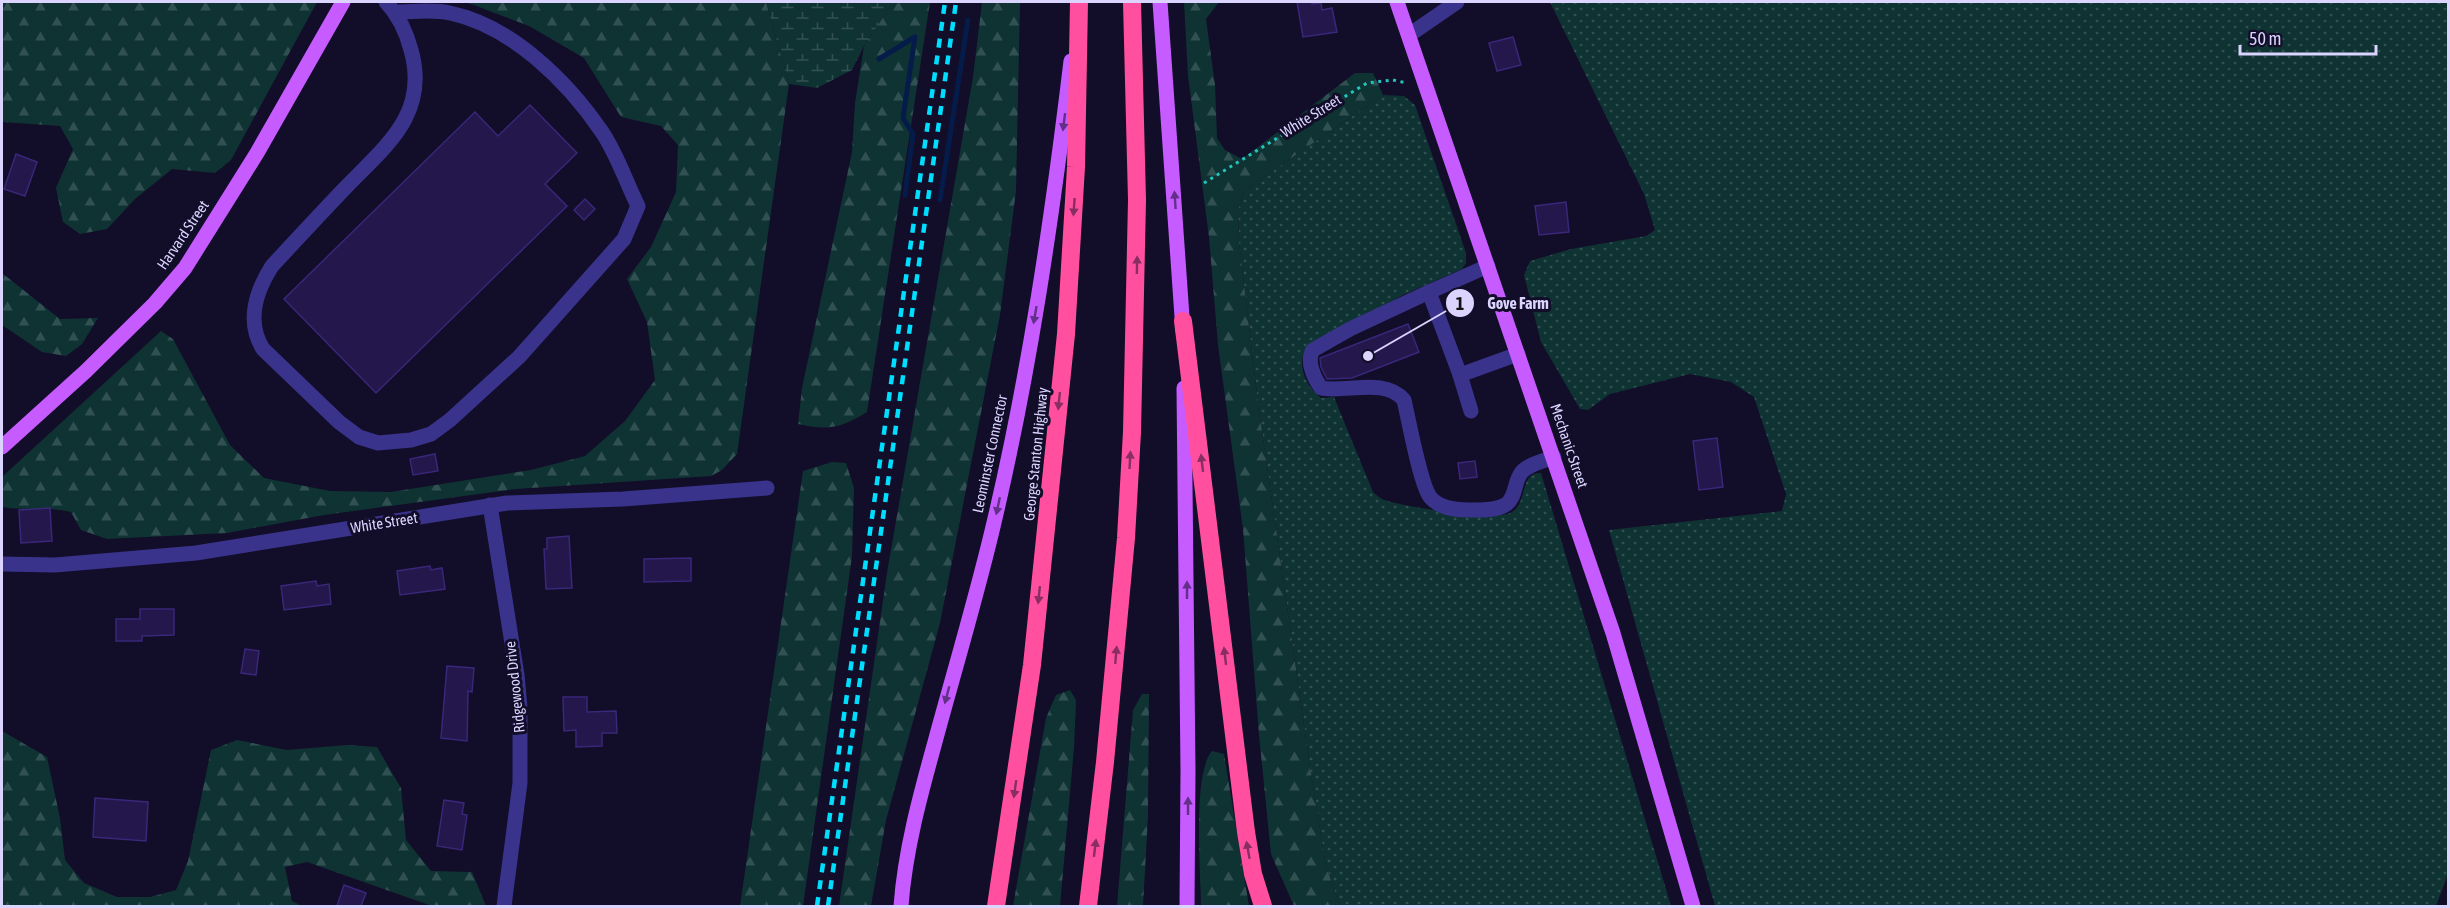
<svg xmlns="http://www.w3.org/2000/svg" width="2450" height="908" font-family="'Asap Condensed',sans-serif">
<style>
.grass{fill:url(#grass-dots)}
.forest{fill:url(#forest-firs)}
.wetland{fill:url(#wetland-marsh)}
.lines{fill:none;stroke-linecap:round;stroke-linejoin:round}
.stream{stroke:#051c4a;stroke-width:5}
.building{fill:#23174b;stroke:#39277a;stroke-width:1.5}
.path{stroke:#22c5c0;stroke-width:3;stroke-dasharray:3 4.5;stroke-linecap:butt}
.minor{stroke:#39338c;stroke-width:15}
.major{stroke:#c65bff;stroke-width:15}
.highway{stroke:#ff4f9e;stroke-width:18}
.rail{stroke:#00deff;stroke-width:4.5;stroke-dasharray:9 8;stroke-linecap:butt}
.oneway{fill:#633089}
.oneway2{fill:#882e63}
.labels{text-anchor:middle;stroke-width:6;stroke-linejoin:round;paint-order:stroke}
.street-label{font-size:15px;fill:#dad4ff;stroke:#120d28}
.leader{fill:none;stroke:#dad4ff;stroke-width:2}
.callout-dot{fill:#dad4ff;stroke:#120d28;stroke-width:2}
.mark-label{font-size:18px;text-anchor:middle;font-weight:bold;fill:#111}
.callout-label{font-size:16px;text-anchor:middle;font-weight:bold;fill:#dad4ff;stroke:#120d28;stroke-width:6;stroke-linejoin:round;paint-order:stroke}
</style>
<defs>
<pattern id="grass-dots" width="8" height="8" patternUnits="userSpaceOnUse" patternTransform="scale(1.5)"><rect width="8" height="8" fill="#0f3333"/><path d="M2 2h.1M6 6h.1" fill="none" stroke="#315052" stroke-width="1.8" stroke-linecap="round"/></pattern>
<pattern id="forest-firs" width="22" height="20" patternUnits="userSpaceOnUse" patternTransform="scale(1.5)"><rect width="22" height="20" fill="#0f3333"/><path d="M5 1l3.5 6h-7zM16 11l3.5 6h-7z" fill="#315052"/></pattern>
<pattern id="wetland-marsh" width="20" height="14" patternUnits="userSpaceOnUse" patternTransform="scale(1.5)"><rect width="20" height="14" fill="#0f3333"/><path d="M1 5h8M5 5V1M11 12h8M15 12V8" fill="none" stroke="#315052"/></pattern>
</defs>
<rect width="100%" height="100%" fill="#120d28"/>
<g class="grass">
<polygon points="1550,2 2448,2 2448,874 2436,906 1715,906 1609,530 1782,511 1786,494 1754,397 1731,382 1690,374 1610,394 1588,410 1580,409 1541,342 1524,275 1530,261 1571,249 1646,236 1655,230 1644,194"/>
<path d="M1383,95L1404,96L1415,105L1466,253V263L1462,269L1401,296L1304,352C1298,369 1307,387 1321,398L1334,397L1373,492C1377,495 1380,499 1385,500C1402,507 1494,520 1510,513C1529,505 1518,472 1541,473L1671,906H1340L1326,866L1310,767L1258,403L1239,242L1238,210L1245,190Z"/>
</g>
<g class="forest">
<polygon points="2,2 317,2 231,160 215,173 172,169 135,199 107,229 80,234 63,222 56,188 73,149 60,126 2,122"/>
<path d="M466,2H766L789,84L737,454L722,470L711,476L516,489L324,515L227,533L107,539L81,530L71,512C48,506 25,511 2,507V477L161,331L173,339L230,445L264,478L330,491L391,492L531,470L585,456L625,421L655,380L647,322L627,279L651,247L676,192L678,145L661,126L621,117L584,58L529,26Z"/>
<path d="M893,2H930L867,412C841,428 829,431 798,424L802,388L852,152L855,103L864,46Z"/>
<polygon points="982,2 1020,2 1016,191 1000,315 940,623 886,820 871,906 839,906 887,573 973,77"/>
<polygon points="1184,2 1219,2 1206,19 1215,85 1217,138 1225,150 1242,159 1355,73 1373,73 1383,95 1245,190 1238,210 1239,242 1258,403 1310,767 1326,866 1340,906 1294,906 1271,854 1259,735 1243,529 1218,345 1209,237 1188,76"/>
<polygon points="2,273 60,319 98,318 82,344 66,356 42,352 2,325"/>
<polygon points="832,462 846,463 854,488 852,556 803,906 740,906 803,471"/>
<polygon points="1070,690 1076,700 1074,748 1060,906 1013,906 1046,718 1056,695"/>
<polygon points="1142,694 1149,694 1148,816 1143,906 1117,906 1133,710"/>
<polygon points="2,731 47,757 60,818 65,860 84,883 117,897 150,897 176,890 188,861 211,750 237,740 287,750 347,745 377,747 401,788 406,840 431,871 472,872 486,906 432,906 307,862 285,867 292,901 302,906 2,906"/>
<path d="M1212,751L1224,754L1249,906H1201C1201,873 1192,774 1212,751Z"/>
</g>
<polygon class="wetland" points="766,2 893,2 864,46 852,70 817,88 789,84"/>
<g class="lines">
<g class="stream">
<polyline points="879,59 915,37 903,118 913,134 905,195"/>
<polyline points="940,200 968,20"/>
</g>
</g>
<g class="building">
<polygon points="1297,2 1312,2 1312,4 1321,3 1322,10 1332,8 1337,32 1303,37"/>
<polygon points="1513,37 1521,65 1497,71 1489,43"/>
<polygon points="530,105 577,153 545,184 567,206 376,393 284,299 475,112 498,136"/>
<polygon points="16,154 37,162 25,196 4,189"/>
<polygon points="585,199 595,209 584,220 574,210"/>
<polygon points="1566,202 1569,232 1539,235 1535,206"/>
<polygon points="1408,324 1419,352 1352,378 1327,379 1321,367 1320,358"/>
<polygon points="1717,438 1723,487 1699,490 1693,441"/>
<polygon points="435,454 438,471 413,475 410,459"/>
<polygon points="1475,461 1477,477 1460,479 1458,463"/>
<polygon points="50,508 52,541 21,543 19,510"/>
<polygon points="569,536 572,588 546,589 544,549 547,549 547,538"/>
<polygon points="691,558 691,581 644,582 644,559"/>
<polygon points="430,566 431,570 442,568 445,589 400,595 397,571"/>
<polygon points="316,581 317,586 329,584 331,604 284,610 281,586"/>
<polygon points="140,609 174,609 174,635 142,636 142,641 116,641 116,619 140,619"/>
<polygon points="245,649 259,651 256,675 241,673"/>
<polygon points="447,666 474,668 472,692 468,691 467,741 441,738"/>
<polygon points="563,697 587,697 587,712 616,711 617,733 602,733 602,746 576,747 576,730 564,731"/>
<polygon points="95,798 148,802 146,841 93,837"/>
<polygon points="444,800 464,803 462,814 467,815 462,850 437,846"/>
<polygon points="344,885 366,893 361,906 337,906"/>
</g>
<g class="lines">
<polyline class="path" points="1204,183 1367,83 1393,80 1407,83"/>
<g class="minor">
<path d="M386,2C399,16 406,31 411,50C429,113 387,145 347,186C322,212 297,239 272,266C256,291 246,322 263,349L339,422L359,437L378,443L411,440L431,434L450,420L519,357L624,239L638,206C626,182 617,154 602,132C568,82 512,26 450,13C433,9 413,12 395,12"/>
<polyline points="1409,35 1457,2"/>
<polyline points="1488,266 1429,292 1460,375 1518,354"/>
<path d="M1429,292L1350,329L1313,350C1306,361 1314,378 1321,388C1346,393 1385,377 1404,400C1409,421 1420,483 1430,497C1439,508 1456,510 1469,510C1479,510 1495,511 1505,505C1516,499 1514,482 1521,473C1528,464 1544,461 1554,457"/>
<polyline points="1460,375 1471,411"/>
<polyline points="490,505 517,675 520,708 520,783 504,906"/>
<polyline points="2,564 55,565 196,553 507,503 623,499 767,488"/>
</g>
<g class="major">
<polyline points="1160,2 1183,331"/>
<polyline points="1397,2 1613,633 1693,906"/>
<polyline points="1184,388 1188,771 1187,906"/>
<polyline points="2,447 86,371 155,303 185,268 257,153 343,2"/>
<path d="M901,906C905,851 920,796 935,742C954,672 975,602 992,531C1029,377 1052,219 1071,61"/>
</g>
<g class="highway">
<polyline points="1183,321 1246,832 1253,874 1263,906"/>
<polyline points="996,906 1032,665 1066,334 1076,167 1079,2"/>
<polyline points="1088,906 1105,762 1126,538 1132,432 1137,200 1132,2"/>
</g>
<g class="rail">
<polyline points="817,906 945,2"/>
<polyline points="828,906 956,2"/>
</g>
</g>
<defs><path id="oneway-solid" d="M-6-.8H1V-3.2L6.5 0L1 3.2V.8H-6Z" transform="scale(1.5)"/></defs>
<g class="oneway">
<use href="#oneway-solid" transform="translate(1064 122) rotate(97)"/>
<use href="#oneway-solid" transform="translate(1175 200) rotate(-94)"/>
<use href="#oneway-solid" transform="translate(1035 315) rotate(100)"/>
<use href="#oneway-solid" transform="translate(998 506) rotate(102)"/>
<use href="#oneway-solid" transform="translate(1187 590) rotate(-90)"/>
<use href="#oneway-solid" transform="translate(947 695) rotate(105)"/>
<use href="#oneway-solid" transform="translate(1188 806) rotate(-90)"/>
</g>
<g class="oneway2">
<use href="#oneway-solid" transform="translate(1074 207) rotate(94)"/>
<use href="#oneway-solid" transform="translate(1137 265) rotate(-89)"/>
<use href="#oneway-solid" transform="translate(1059 401) rotate(96)"/>
<use href="#oneway-solid" transform="translate(1130 460) rotate(-87)"/>
<use href="#oneway-solid" transform="translate(1202 463) rotate(-97)"/>
<use href="#oneway-solid" transform="translate(1039 595) rotate(96)"/>
<use href="#oneway-solid" transform="translate(1116 655) rotate(-85)"/>
<use href="#oneway-solid" transform="translate(1225 656) rotate(-97)"/>
<use href="#oneway-solid" transform="translate(1015 789) rotate(98)"/>
<use href="#oneway-solid" transform="translate(1095 848) rotate(-83)"/>
<use href="#oneway-solid" transform="translate(1248 850) rotate(-100)"/>
</g>
<g class="labels">
<g class="street-label">
<text transform="translate(1311 116) rotate(-32)" y="5">White Street</text>
<text transform="translate(183 235) rotate(-56)" y="5">Harvard Street</text>
<text transform="translate(1569 446) rotate(71)" y="5">Mechanic Street</text>
<text transform="translate(990 454) rotate(-78)" y="5">Leominster Connector</text>
<text transform="translate(1036 454) rotate(-84)" y="5">George Stanton Highway</text>
<text transform="translate(384 523) rotate(-9)" y="5">White Street</text>
<text transform="translate(515 687) rotate(-96)" y="5">Ridgewood Drive</text>
</g>
</g>
<path class="leader" d="M1368 356L1460 303"/>
<g class="callout-dot">
<circle cx="1368" cy="356" r="6"/>
<circle cx="1460" cy="303" r="15"/>
</g>
<g class="mark-label">
<text x="1460" y="310">1</text>
</g>
<g class="callout-label">
<text x="1518" y="309">Gove Farm</text>
</g>
<rect width="2450" height="908" fill="none" stroke="#dad4ff" stroke-width="6"/>
<path d="M2240 45v9h136v-9" fill="none" stroke="#dad4ff" stroke-width="3"/>
<text x="2249" y="45" font-size="18" fill="#dad4ff" stroke="#120d28" stroke-width="4.5" paint-order="stroke">50 m</text>
</svg>
